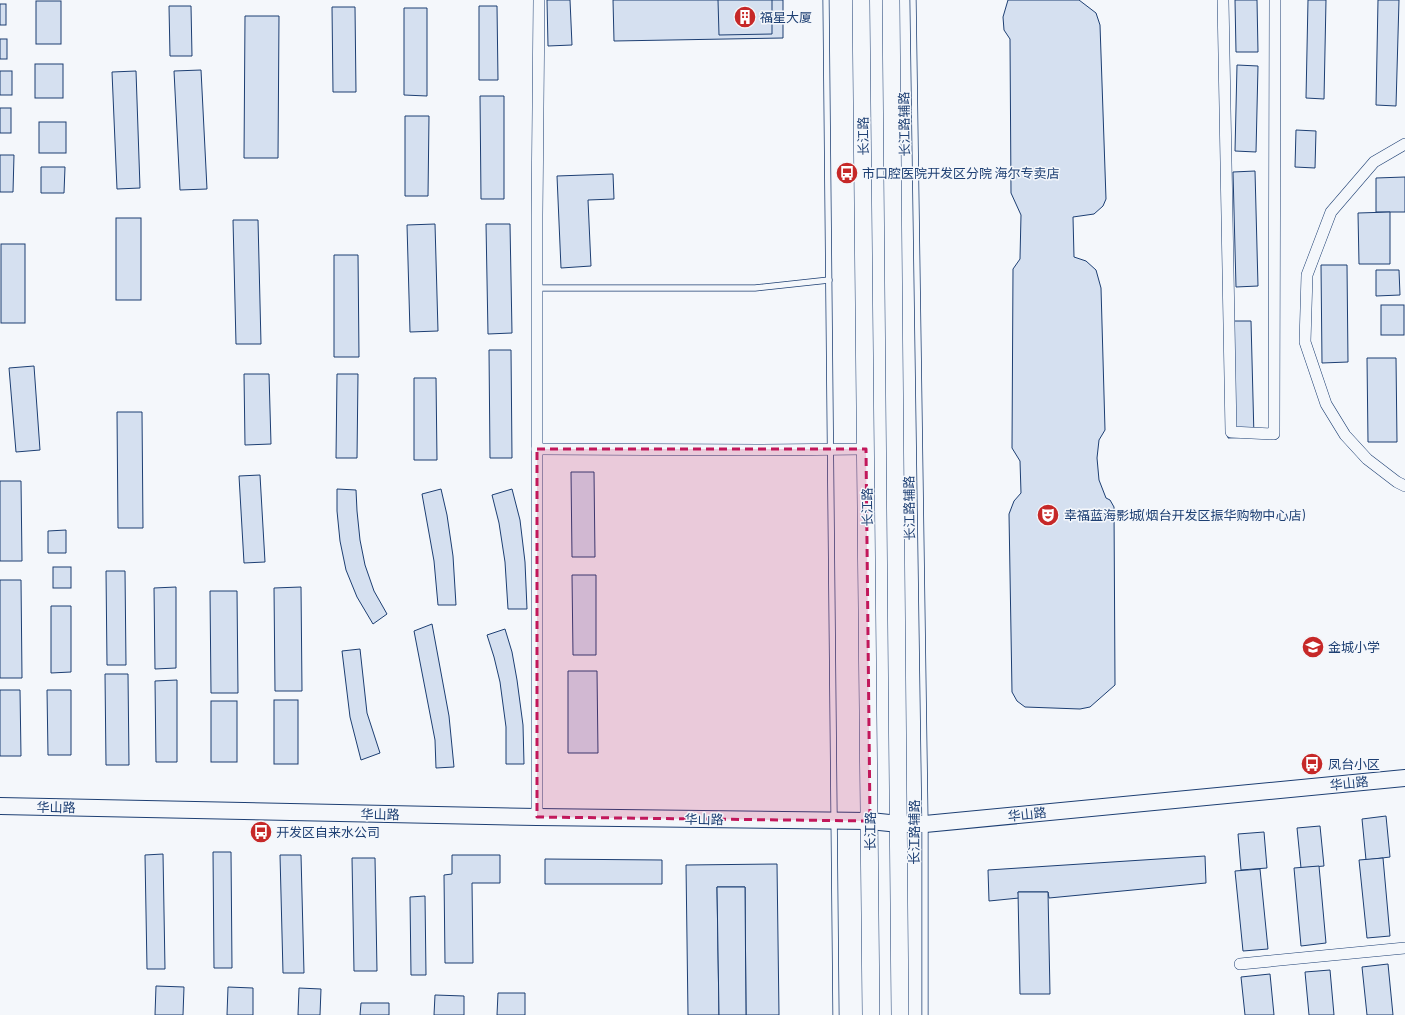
<svg xmlns="http://www.w3.org/2000/svg" width="1405" height="1015" font-family="Barlow,'Noto Sans SC',sans-serif">
<style>
.building{fill:#d5e0f0;stroke:#1d3f73}
.lines{fill:none;stroke-linecap:round;stroke-linejoin:round}
.lane-casing{stroke:#1d3f73;stroke-width:7}
.street-casing{stroke:#1d3f73;stroke-width:12}
.secondary-casing{stroke:#1d3f73;stroke-width:18}
.primary-casing{stroke:#1d3f73;stroke-width:18}
.lane{stroke:#f4f7fb;stroke-width:5.5}
.street{stroke:#f4f7fb;stroke-width:11}
.secondary{stroke:#f4f7fb;stroke-width:16}
.primary{stroke:#f4f7fb;stroke-width:17}
.marked{fill:#c2185b;fill-opacity:0.2;stroke:#c2185b;stroke-width:3;stroke-dasharray:8 5;stroke-linejoin:round}
.labels{text-anchor:middle;stroke-width:3;stroke-linejoin:round;paint-order:stroke}
.poi-label{font-size:13px;fill:#1d3f73;stroke:#f4f7fb;text-anchor:start}
.street-label{font-size:13px;fill:#1d3f73;stroke:#f4f7fb}
</style>
<rect width="100%" height="100%" fill="#f4f7fb"/>
<g class="building">
<polygon points="547,0 570,0 572,45 548,46"/>
<polygon points="613,0 783,0 783,38 614,41"/>
<polygon points="718,0 772,0 772,34 719,35"/>
<polygon points="1008,0 1079,0 1096,13 1100,25 1106,199 1103,206 1094,214 1073,217 1074,257 1086,261 1096,270 1101,288 1105,430 1099,440 1097,458 1099,480 1106,498 1110,500 1114,507 1115,685 1090,707 1080,709 1025,707 1017,701 1012,692 1009,514 1014,501 1021,493 1020,461 1012,448 1013,269 1020,259 1021,215 1011,193 1010,39 1004,30 1003,17"/>
<polygon points="1235,0 1257,0 1258,52 1236,52"/>
<polygon points="1308,0 1326,0 1324,99 1306,98"/>
<polygon points="1378,0 1399,0 1396,106 1376,105"/>
<rect x="36" y="1" width="25" height="43"/>
<rect x="0" y="4" width="6" height="21"/>
<polygon points="169,6 191,6 192,56 170,56"/>
<polygon points="479,6 497,6 498,80 479,80"/>
<polygon points="332,7 355,7 356,92 333,92"/>
<polygon points="404,8 427,8 427,96 404,95"/>
<polygon points="245,16 279,16 278,158 244,158"/>
<rect x="0" y="39" width="7" height="20"/>
<rect x="35" y="64" width="28" height="34"/>
<polygon points="1237,65 1258,66 1256,152 1235,151"/>
<polygon points="201,70 207,189 180,190 174,71"/>
<rect x="0" y="71" width="12" height="24"/>
<polygon points="136,71 140,188 117,189 112,72"/>
<polygon points="480,96 504,96 504,199 481,199"/>
<rect x="0" y="108" width="11" height="25"/>
<polygon points="405,116 429,116 428,196 405,196"/>
<rect x="39" y="122" width="27" height="31"/>
<polygon points="1296,130 1316,131 1315,168 1295,167"/>
<polygon points="0,155 14,155 13,192 0,192"/>
<polygon points="41,167 65,167 64,193 41,193"/>
<polygon points="1255,171 1258,286 1236,287 1233,172"/>
<polygon points="613,174 614,199 588,200 591,266 561,268 557,176"/>
<polygon points="1405,177 1405,212 1376,212 1376,178"/>
<polygon points="1390,212 1390,264 1359,264 1358,213"/>
<rect x="116" y="218" width="25" height="82"/>
<polygon points="233,220 258,220 261,344 236,344"/>
<polygon points="435,224 438,331 410,332 407,225"/>
<polygon points="486,224 510,224 512,333 488,334"/>
<rect x="1" y="244" width="24" height="79"/>
<polygon points="334,255 358,255 359,357 334,357"/>
<polygon points="1321,265 1347,265 1348,362 1322,363"/>
<polygon points="1376,270 1399,270 1400,295 1376,296"/>
<rect x="1381" y="305" width="23" height="30"/>
<polygon points="1225,321 1251,321 1254,437 1228,438"/>
<polygon points="489,350 511,350 512,458 490,458"/>
<polygon points="1367,358 1396,358 1397,442 1368,442"/>
<polygon points="34,366 40,450 16,452 9,368"/>
<polygon points="244,374 269,374 271,444 245,445"/>
<polygon points="337,374 358,374 357,458 336,458"/>
<polygon points="414,378 436,378 437,460 414,460"/>
<polygon points="117,412 142,412 143,528 118,528"/>
<polygon points="571,472 594,472 595,557 572,557"/>
<polygon points="260,475 265,562 244,563 239,476"/>
<polygon points="0,481 21,481 22,561 0,561"/>
<polygon points="337,489 356,490 357,511 360,540 365,565 374,591 387,614 373,624 357,597 346,570 340,541 337,511"/>
<polygon points="441,489 447,515 453,556 456,605 438,605 434,561 422,494"/>
<polygon points="512,489 520,520 525,562 527,609 508,609 505,562 499,523 492,495"/>
<polygon points="66,530 66,553 48,553 48,531"/>
<rect x="53" y="567" width="18" height="21"/>
<polygon points="106,571 125,571 126,665 107,665"/>
<polygon points="572,575 596,575 596,655 573,655"/>
<polygon points="0,580 21,580 22,678 0,678"/>
<polygon points="176,587 176,668 155,669 154,588"/>
<polygon points="301,587 302,691 275,691 274,588"/>
<polygon points="210,591 237,591 238,693 211,693"/>
<polygon points="51,606 71,606 71,672 51,673"/>
<polygon points="432,624 449,716 454,767 436,768 435,740 414,631"/>
<polygon points="505,629 512,652 517,680 523,725 524,764 506,764 506,727 500,682 494,657 487,635"/>
<polygon points="360,649 367,713 380,753 361,760 350,717 342,651"/>
<polygon points="568,671 597,671 598,753 568,753"/>
<polygon points="105,674 128,674 129,765 106,765"/>
<polygon points="177,680 177,762 156,762 155,681"/>
<polygon points="0,690 20,690 21,756 0,756"/>
<polygon points="47,690 71,690 71,755 48,755"/>
<rect x="274" y="700" width="24" height="64"/>
<rect x="211" y="701" width="26" height="61"/>
<polygon points="1386,816 1390,857 1366,860 1362,819"/>
<polygon points="1320,826 1324,866 1301,868 1297,828"/>
<polygon points="1264,832 1267,868 1241,870 1238,834"/>
<polygon points="213,852 231,852 232,968 214,968"/>
<polygon points="163,854 165,969 147,969 145,855"/>
<polygon points="280,855 301,855 304,973 283,973"/>
<polygon points="452,855 500,855 500,883 472,883 473,963 445,963 444,875 452,874"/>
<polygon points="1205,856 1206,883 1049,898 1048,892 1018,892 1019,898 989,901 988,870"/>
<polygon points="352,858 375,858 377,971 354,971"/>
<polygon points="1383,858 1390,936 1367,938 1359,860"/>
<polygon points="545,859 662,860 662,884 545,884"/>
<polygon points="777,864 779,1015 746,1015 745,887 717,887 719,1015 688,1015 686,865"/>
<polygon points="1319,866 1326,943 1301,946 1294,868"/>
<polygon points="1260,869 1268,949 1243,951 1235,871"/>
<polygon points="717,887 745,887 746,1015 719,1015"/>
<polygon points="1018,892 1048,892 1050,994 1020,994"/>
<polygon points="425,896 426,975 411,975 410,897"/>
<polygon points="1388,964 1393,1015 1367,1015 1362,967"/>
<polygon points="1330,970 1334,1015 1309,1015 1305,972"/>
<polygon points="1270,974 1274,1015 1245,1015 1241,977"/>
<polygon points="156,986 184,987 183,1015 155,1015"/>
<polygon points="228,987 253,988 253,1015 227,1015"/>
<polygon points="299,988 321,989 320,1015 298,1015"/>
<polygon points="498,993 525,993 525,1015 497,1015"/>
<polygon points="435,995 464,996 464,1015 434,1015"/>
<polygon points="361,1003 389,1003 389,1015 360,1015"/>
</g>
<g class="lines">
<g class="lane-casing">
<g id="lane">
<polyline points="826,0 836,1015"/>
<polyline points="913,0 925,824 925,1015"/>
<polyline points="537,288 755,288 829,280"/>
</g>
</g>
<g class="street-casing">
<g id="street">
<polyline points="1223,0 1231,432 1274,434 1275,0"/>
<polyline points="1405,144 1374,162 1331,212 1307,275 1305,342 1326,404 1345,435 1367,459 1397,482 1405,486"/>
<polyline points="537,449 759,450 866,449"/>
<polyline points="537,817 537,215 539,0"/>
<polyline points="1240,964 1405,948"/>
</g>
</g>
<g class="secondary-casing">
<polyline id="secondary" points="0,806 537,817 870,821 899,824 925,824 1405,778"/>
</g>
<g class="primary-casing">
<g id="primary">
<polyline points="861,0 871,1015"/>
<polyline points="891,0 900,1015"/>
</g>
</g>
<use href="#lane" class="lane"/>
<use href="#street" class="street"/>
<use href="#secondary" class="secondary"/>
<use href="#primary" class="primary"/>
</g>
<path class="marked" d="M537,449H866L870,821L537,817Z"/>
<defs>
<g id="building-disc" transform="scale(1.15)"><circle r="9.5" fill="#c62828" stroke="#f4f7fb"/><path d="M-4-6H4V6H1V3H-1V6H-4ZM-2.5-4.3h1.7v1.8h-1.7ZM.8-4.3h1.7v1.8H.8ZM-2.5-1h1.7V.8h-1.7ZM.8-1h1.7V.8H.8Z" fill="#fff"/></g>
<g id="bus-disc" transform="scale(1.15)"><circle r="9.5" fill="#c62828" stroke="#f4f7fb"/><path d="M-5-6H5V4H4V6H2V4H-2V6H-4V4H-5ZM-3.5-4V0h7V-4ZM-3.5 1.2v1.5H-2V1.2ZM2 1.2v1.5H3.5V1.2Z" fill="#fff"/></g>
<g id="theatre-disc" transform="scale(1.15)"><circle r="9.5" fill="#c62828" stroke="#f4f7fb"/><path d="M-5-5.5Q0-4 5-5.5V0Q5 5 0 6Q-5 5-5 0ZM-3.3-2.5H-1v1.5H-3.3ZM1-2.5H3.3v1.5H1ZM-2.8 1Q0 5.5 2.8 1Z" fill="#fff"/></g>
<g id="school-disc" transform="scale(1.15)"><circle r="9.5" fill="#c62828" stroke="#f4f7fb"/><path d="M0-5L7-2L0 1L-7-2ZM-4 1L0 2.5L4 1V4Q0 6-4 4Z" fill="#fff"/></g>
</defs>
<g fill-rule="evenodd">
<use href="#building-disc" x="745" y="17"/>
<use href="#bus-disc" x="847" y="173"/>
<use href="#theatre-disc" x="1048" y="515"/>
<use href="#school-disc" x="1313" y="647"/>
<use href="#bus-disc" x="1312" y="764"/>
<use href="#bus-disc" x="261" y="832"/>
</g>
<g class="labels">
<g class="poi-label">
<text x="760" y="22">福星大厦</text>
<text x="862" y="178">市口腔医院开发区分院 海尔专卖店</text>
<text x="1064" y="520">幸福蓝海影城(烟台开发区振华购物中心店)</text>
<text x="1328" y="652">金城小学</text>
<text x="1328" y="769">凤台小区</text>
<text x="276" y="837">开发区自来水公司</text>
</g>
<g class="street-label">
<text transform="translate(904 124) rotate(-91)" y="5">长江路辅路</text>
<text transform="translate(863 136) rotate(-91)" y="5">长江路</text>
<text transform="translate(867 507) rotate(-91)" y="5">长江路</text>
<text transform="translate(909 508) rotate(-91)" y="5">长江路辅路</text>
<text transform="translate(1349 783) rotate(-6)" y="5">华山路</text>
<text transform="translate(56 807) rotate(1)" y="5">华山路</text>
<text transform="translate(380 814) rotate(1)" y="5">华山路</text>
<text transform="translate(1027 814) rotate(-6)" y="5">华山路</text>
<text transform="translate(704 819) rotate(1)" y="5">华山路</text>
<text transform="translate(870 831) rotate(-90)" y="5">长江路</text>
<text transform="translate(914 832) rotate(-90)" y="5">长江路辅路</text>
</g>
</g>
</svg>
